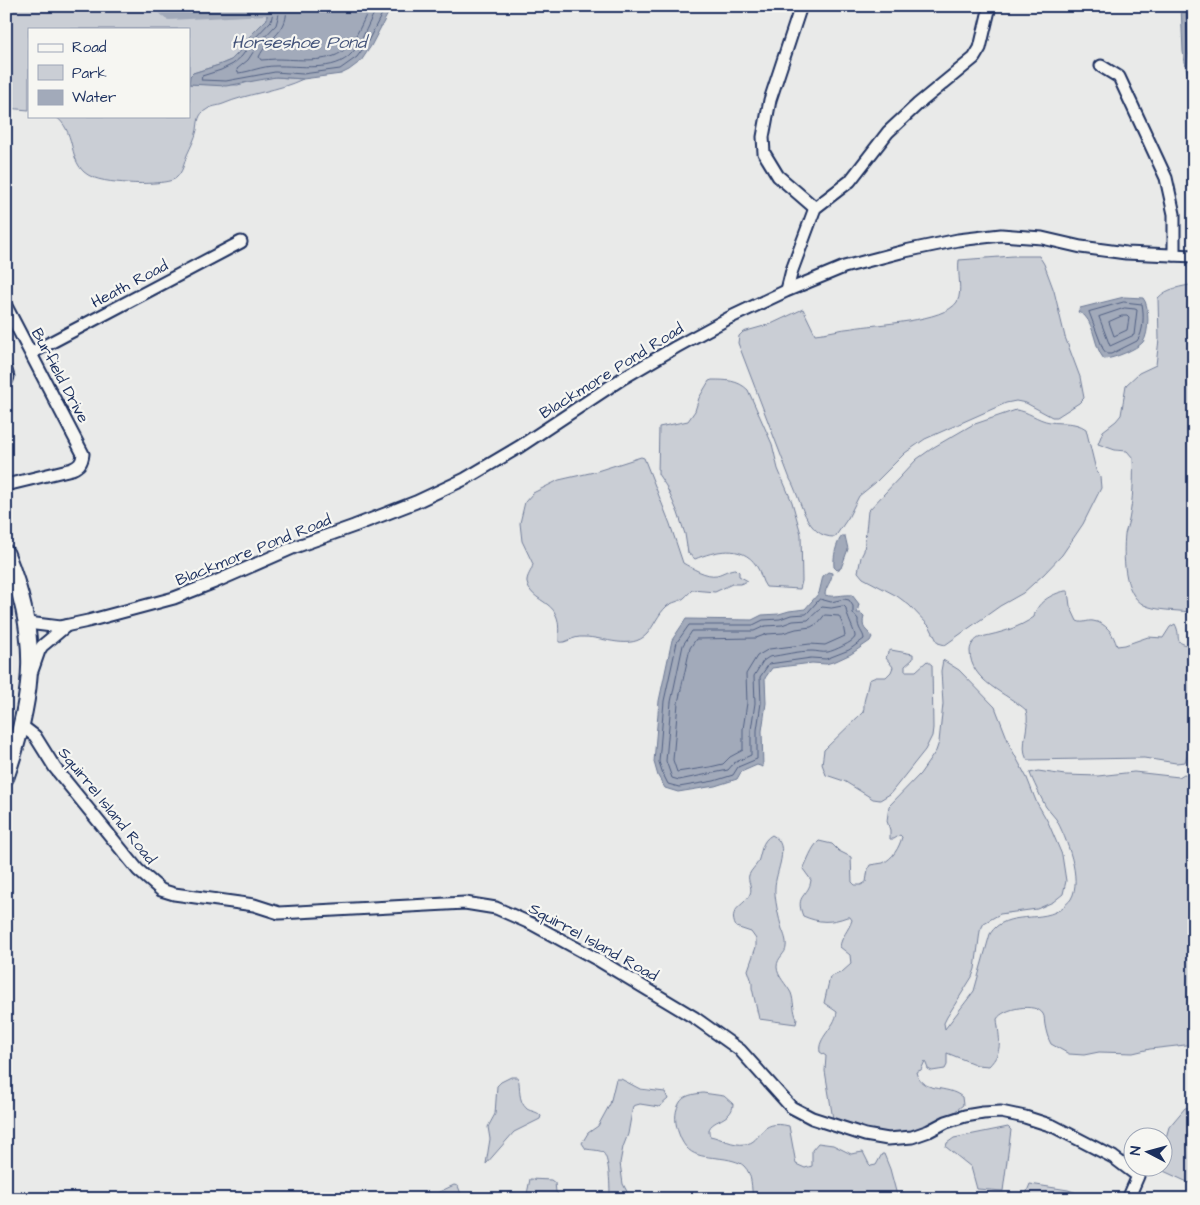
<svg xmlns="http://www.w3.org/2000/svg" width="1200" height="1205" font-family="'Architects Daughter',sans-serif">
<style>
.green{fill:#caced5;stroke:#727e9a}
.water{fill:#a2aaba;stroke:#6c7995}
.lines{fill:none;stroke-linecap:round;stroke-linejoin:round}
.shore{stroke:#516083;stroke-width:1}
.river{stroke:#a2aaba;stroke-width:14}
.minor-casing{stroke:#1b2f5e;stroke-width:15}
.major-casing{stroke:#1b2f5e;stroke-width:19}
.minor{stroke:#f6f6f2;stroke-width:11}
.major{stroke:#f6f6f2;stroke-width:15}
.labels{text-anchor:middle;stroke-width:4.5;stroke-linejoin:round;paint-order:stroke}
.street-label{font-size:16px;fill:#1b2f5e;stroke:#f6f6f2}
.water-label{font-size:18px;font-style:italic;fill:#44547a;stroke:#f6f6f2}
</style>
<rect width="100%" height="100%" fill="#e9eae9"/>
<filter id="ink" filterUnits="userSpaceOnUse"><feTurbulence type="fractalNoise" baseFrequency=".02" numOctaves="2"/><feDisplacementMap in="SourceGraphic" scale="10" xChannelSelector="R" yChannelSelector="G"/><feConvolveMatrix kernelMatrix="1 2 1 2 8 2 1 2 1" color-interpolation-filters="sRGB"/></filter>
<g filter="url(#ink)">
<g class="green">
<polygon points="6,6 267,6 267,19 250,36 239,52 231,60 219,65 193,73 189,81 189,29 29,29 29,110 6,108"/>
<path d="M276,77L303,79C278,91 249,93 223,104C218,106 211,106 206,110C198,114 198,122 197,130C195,139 191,146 187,155C184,163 183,172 176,178C170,184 136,184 128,183C114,182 94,181 84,172C68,157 76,131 55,116H189V84L238,85L259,79Z"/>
<path d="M1013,256H1039L1044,264L1054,291L1065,337L1080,377L1084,398L1079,403L1057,417H1052L1026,403L1016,401L1006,403L925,439L905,453L875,483L859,496L848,518L835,537C805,538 801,498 790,479L738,343L739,336L743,332L771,324L803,309L815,334C828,333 840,329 853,328C875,324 944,322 957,302C963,292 957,273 959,260Z"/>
<path d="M1194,284V611L1189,612C1175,610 1157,611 1144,605C1123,594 1123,555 1125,534C1126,529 1128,525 1129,520C1133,500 1134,478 1133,458L1127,451L1115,450L1098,444L1103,431L1116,421L1121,415L1126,385L1139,373L1156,365L1159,339L1158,298C1167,288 1181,287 1194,284Z"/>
<path d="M712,380C726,380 738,380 748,390L772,444L778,469L792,502L801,534L802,581L800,589L766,587C761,581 761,572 756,565C742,544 714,551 695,559L688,553L685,534L678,513L666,486L658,474L659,427L688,421L695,411L699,398L709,381Z"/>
<path d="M1016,410C1028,411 1037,420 1050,422C1062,424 1075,421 1086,429L1096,470L1100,477L1101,488L1083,524L1062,555L1044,574L1023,593L1000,606L945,645L938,643L930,627L909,605L897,596L863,578L858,572L861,557L864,551L868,511L917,459L934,447L972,425Z"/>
<path d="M641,457L644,458L670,524L683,563C692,568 706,577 717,575C724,573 729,569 736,569L739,572V576L748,581L740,584H732L715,592L692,590C689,593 685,598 681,600C676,602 671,603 667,606C658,614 654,626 647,634C631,651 604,637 584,637C572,636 566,644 559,642C558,634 560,623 556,615C551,601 530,599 527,583C526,576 532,571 533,564L522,541L520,523L525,502L533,493L559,480L594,472Z"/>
<path d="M1065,591H1068L1070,606L1077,621C1083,624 1087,620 1093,621C1107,623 1113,634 1117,646L1125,645L1148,637L1163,638L1170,627L1175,624C1183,639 1170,643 1194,646V751L1188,752L1185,762L1176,763L1144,758L1027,760C1019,745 1031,726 1026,710C1007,693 970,682 970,651C970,645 975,639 981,637C1000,633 1019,628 1034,617C1036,603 1051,594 1065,591Z"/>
<path d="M891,650L913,654V659L905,666V671H916L927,661L932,665L933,728L932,736L925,750L890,794L880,800L873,799L844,781L826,775L822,764L824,750L863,712C865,707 863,703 865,698C866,692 868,686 869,680L876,677H886L891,672L893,667L886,658L888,652Z"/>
<path d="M943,660L959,670L995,707L1011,748L1027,778L1036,801L1048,822L1062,855L1066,881L1063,894L1053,902L1037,909L1000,914L984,923L980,931L975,969L972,977L947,1017L944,1023L945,1029L974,991L990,934C1006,908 1044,925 1063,907C1065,905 1069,902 1071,899C1083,879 1066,837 1056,819C1053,815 1049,811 1046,807C1043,802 1031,777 1030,773L1038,771L1065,775L1098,776L1134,772L1179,777L1184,774L1194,776V1044L1150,1049L1133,1053L1099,1052L1084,1055L1069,1054L1051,1044C1048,1039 1046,1031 1045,1025C1044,1021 1045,1017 1043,1014C1036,1002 1003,1008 997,1019C999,1038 1004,1051 989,1066L977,1065L947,1053V1065L945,1069L932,1071L928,1069L925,1061L921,1070L916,1072C921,1094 947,1084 962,1097L963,1105C917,1143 891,1135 837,1123L833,1119L825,1071L826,1056L820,1052C817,1038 835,1028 837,1012L824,1003L830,977L842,972L851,964L850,955L840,947C841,937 849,930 852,920L850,917H847C831,923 819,923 803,916C794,894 809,897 811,880L803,869C808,860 811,848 819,841L832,844L839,851L851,857L852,882L855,885H861L866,882L868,869L870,865C874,864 879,864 883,863C893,858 899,848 902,837L900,835L894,839H890V830L887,821L889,806L920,774L936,751L939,742L943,704L941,671Z"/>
<path d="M772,835C792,845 775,872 775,888C774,897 779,919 782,929C784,934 787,941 786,947C786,954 777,957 777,967C777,976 787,985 791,993C794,1001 793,1011 797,1019L796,1024L759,1019L752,988V982L748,970L756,947V939L751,932L736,927C727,908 744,907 750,894C753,887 747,881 749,875C751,870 756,866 758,862C762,851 761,841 772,835Z"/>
<path d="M511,1077H518C521,1088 517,1100 527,1109C532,1112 537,1111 541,1116L540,1119L514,1132L486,1164L490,1139L488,1127L495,1114L497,1086L501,1082Z"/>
<path d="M616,1079H621L640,1089L665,1092L668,1099L659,1107L640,1104L633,1106L628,1134L623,1147L620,1163L623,1184L631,1199H610C610,1190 610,1156 602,1152C599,1150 591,1150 586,1149L582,1143L588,1133L598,1126L610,1104Z"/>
<path d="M703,1093L724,1096L733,1104C733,1123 703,1119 710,1136C721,1138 733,1146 745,1144C763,1143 757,1118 789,1126L796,1164L805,1168L812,1166V1150L818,1143L833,1145L851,1154L863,1152L869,1164L871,1166L876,1165L882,1154H884L890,1169L898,1199H753C751,1187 753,1175 744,1166C741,1163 737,1162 734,1161C710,1154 689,1163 679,1134C675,1124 674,1113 679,1104C683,1095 694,1094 703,1093Z"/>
<polygon points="1194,1107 1194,1185 1157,1168 1162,1168 1163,1148 1169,1127 1185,1108"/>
<polygon points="1008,1127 1011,1130 1003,1191 977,1189 971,1167 946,1147 947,1143 954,1138"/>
<polygon points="530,1179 551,1180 555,1183 556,1192 563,1199 526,1199"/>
<polygon points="1030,1184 1068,1190 1089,1197 1112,1199 1024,1199"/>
<polygon points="454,1185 458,1186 463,1199 416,1199 425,1193 437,1193"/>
</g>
<g class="water">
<polygon points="267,6 392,6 371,46 361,61 349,70 341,74 303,79 276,77 226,86 189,84 190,76 193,73 219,65 231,60 239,52 250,36 267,19"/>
<polygon points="1181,6 1194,6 1194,107 1183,52"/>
<path d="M1124,297L1143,298C1150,306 1149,334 1143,342C1137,349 1113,359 1104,359C1094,347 1095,327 1085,316C1083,314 1080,313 1078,312L1080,308Z"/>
<path d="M842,536H845L848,549L841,568L837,570L834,567C833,557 836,543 842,536Z"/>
<path d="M828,572L832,573C832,582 825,587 825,595C834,598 842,594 852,595L859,604L857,613H861L864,616C861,630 866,628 872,637L870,641L851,654L836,661L826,664L812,663L772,668L765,678L766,703L762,731L763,767L757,765L741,772L737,779L715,786L678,792L665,788L658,776L654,762L659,701L672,640L686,619L752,620L762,615L779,614L789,611L805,609L819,593L823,576Z"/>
</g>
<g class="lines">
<g class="shore">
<polyline points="272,6 273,12 271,21 254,39 242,56 233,64 221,70 202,76 201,80 226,81 275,72 303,74 340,69 357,57 367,43 386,6"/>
<path d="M279,6V14L276,25L259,43L248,60L237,69L238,73C250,72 262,66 275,66C299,65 335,73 352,53C365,39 368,20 379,6"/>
<path d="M286,6C290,32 268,37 259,57L261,60C266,60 271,59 276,59C296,59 329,64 344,50C357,39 363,21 370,6"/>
<polyline points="1186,6 1188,52 1194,82"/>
<path d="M1124,302L1142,304C1144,314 1144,332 1137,341L1111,354H1107L1103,349L1089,312Z"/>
<polygon points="1125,308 1135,309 1137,310 1134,335 1110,346 1099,317"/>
<polygon points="1122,316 1127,316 1129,318 1127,330 1114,336 1109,322"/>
<path d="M820,599L831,602L844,599L849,600L853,606V613L858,619C857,629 864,633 864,639L849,650L826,659L811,658L769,664L760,677L761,703L757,730V759L738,767L733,775L714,781L679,787L668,784L663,774L659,762L664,701L677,642L689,625H753L763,620L780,619L791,615L806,614Z"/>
<path d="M844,606L846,608C846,616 856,633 855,637C854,642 833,651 828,652C822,653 817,651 812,651C798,651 783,655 769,657L763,661L754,676L755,703L751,730V755L734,763L728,770L679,780L672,778L666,761L671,702L683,645L692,631H754L765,626L782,625L793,621L808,620L822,607L831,608Z"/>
<polygon points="825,615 839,616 843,625 845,636 825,645 810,644 769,649 757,656 746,674 747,703 743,729 743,750 730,757 723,764 710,767 677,772 673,760 678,703 690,648 696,639 756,638 767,634 783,633 796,629 811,627 818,623"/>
</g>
<polyline class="river" points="163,6 169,13 305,6"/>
<g class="minor-casing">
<g id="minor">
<polyline points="801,6 770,100 763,137 764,153 778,176 815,208"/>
<polyline points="1101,66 1119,77 1166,178 1174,214 1174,255"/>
<polyline points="787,290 792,270 815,208 850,181 888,132 918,104 974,58 980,48 990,6"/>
<path d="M6,306L83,454C82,463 79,466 72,469L6,485"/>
<polyline points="31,353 241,242"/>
<polyline points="6,370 8,377 6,382"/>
<polyline points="28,623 60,627 88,621 174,598 215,582 295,547 354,526 416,502 465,479 519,447 623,378 676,347 729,318 786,291 844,267 905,251 958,240 1001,235 1042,238 1081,247 1126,253 1194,256"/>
<polyline points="32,671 39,651 42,646 66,626"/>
<polyline points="22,726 35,736 55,768 138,870 161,890 174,894 254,905 279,913 465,903 496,908 532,924 600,961 695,1018 740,1050 791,1107 812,1118 865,1135 888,1139 912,1137 929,1131 946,1122 965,1116 983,1113 1001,1112 1025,1117 1053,1126 1113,1157 1138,1176 1128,1199"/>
</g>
</g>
<g class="major-casing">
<path id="major" d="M6,553C40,637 35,693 6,777"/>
</g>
<use href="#minor" class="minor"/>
<use href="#major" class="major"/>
</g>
</g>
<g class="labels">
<g class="street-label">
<text transform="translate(129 283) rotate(-28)" y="6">Heath Road</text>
<text transform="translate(611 370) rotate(-32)" y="6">Blackmore Pond Road</text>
<text transform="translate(61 375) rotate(62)" y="6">Burfield Drive</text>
<text transform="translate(253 549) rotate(-22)" y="6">Blackmore Pond Road</text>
<text transform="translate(108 805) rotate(51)" y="6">Squirrel Island Road</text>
<text transform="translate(594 941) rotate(29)" y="6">Squirrel Island Road</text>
</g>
<g class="water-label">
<text x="299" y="48">Horseshoe Pond</text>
</g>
</g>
<rect width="1200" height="1205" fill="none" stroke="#f6f6f2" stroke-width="25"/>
<rect x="12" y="12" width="1175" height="1180" fill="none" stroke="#1b2f5e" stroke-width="2" filter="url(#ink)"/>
<rect x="28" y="28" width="162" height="90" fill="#f6f6f2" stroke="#9ea6b7"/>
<rect x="38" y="44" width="25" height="8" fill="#f6f6f2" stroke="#9ea6b7"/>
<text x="72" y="52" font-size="15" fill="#1b2f5e">Road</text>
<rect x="38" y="65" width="25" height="15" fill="#caced5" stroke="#9ea6b7"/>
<text x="72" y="78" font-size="15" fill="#1b2f5e">Park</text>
<rect x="38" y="90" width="25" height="15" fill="#a2aaba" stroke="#9ea6b7"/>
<text x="72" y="102" font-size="15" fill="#1b2f5e">Water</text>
<g transform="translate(1148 1152) rotate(276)"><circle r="24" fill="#f6f6f2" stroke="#9ea6b7"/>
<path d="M0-4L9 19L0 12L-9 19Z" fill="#1b2f5e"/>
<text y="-8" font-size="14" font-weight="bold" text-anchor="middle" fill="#1b2f5e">N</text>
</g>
</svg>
